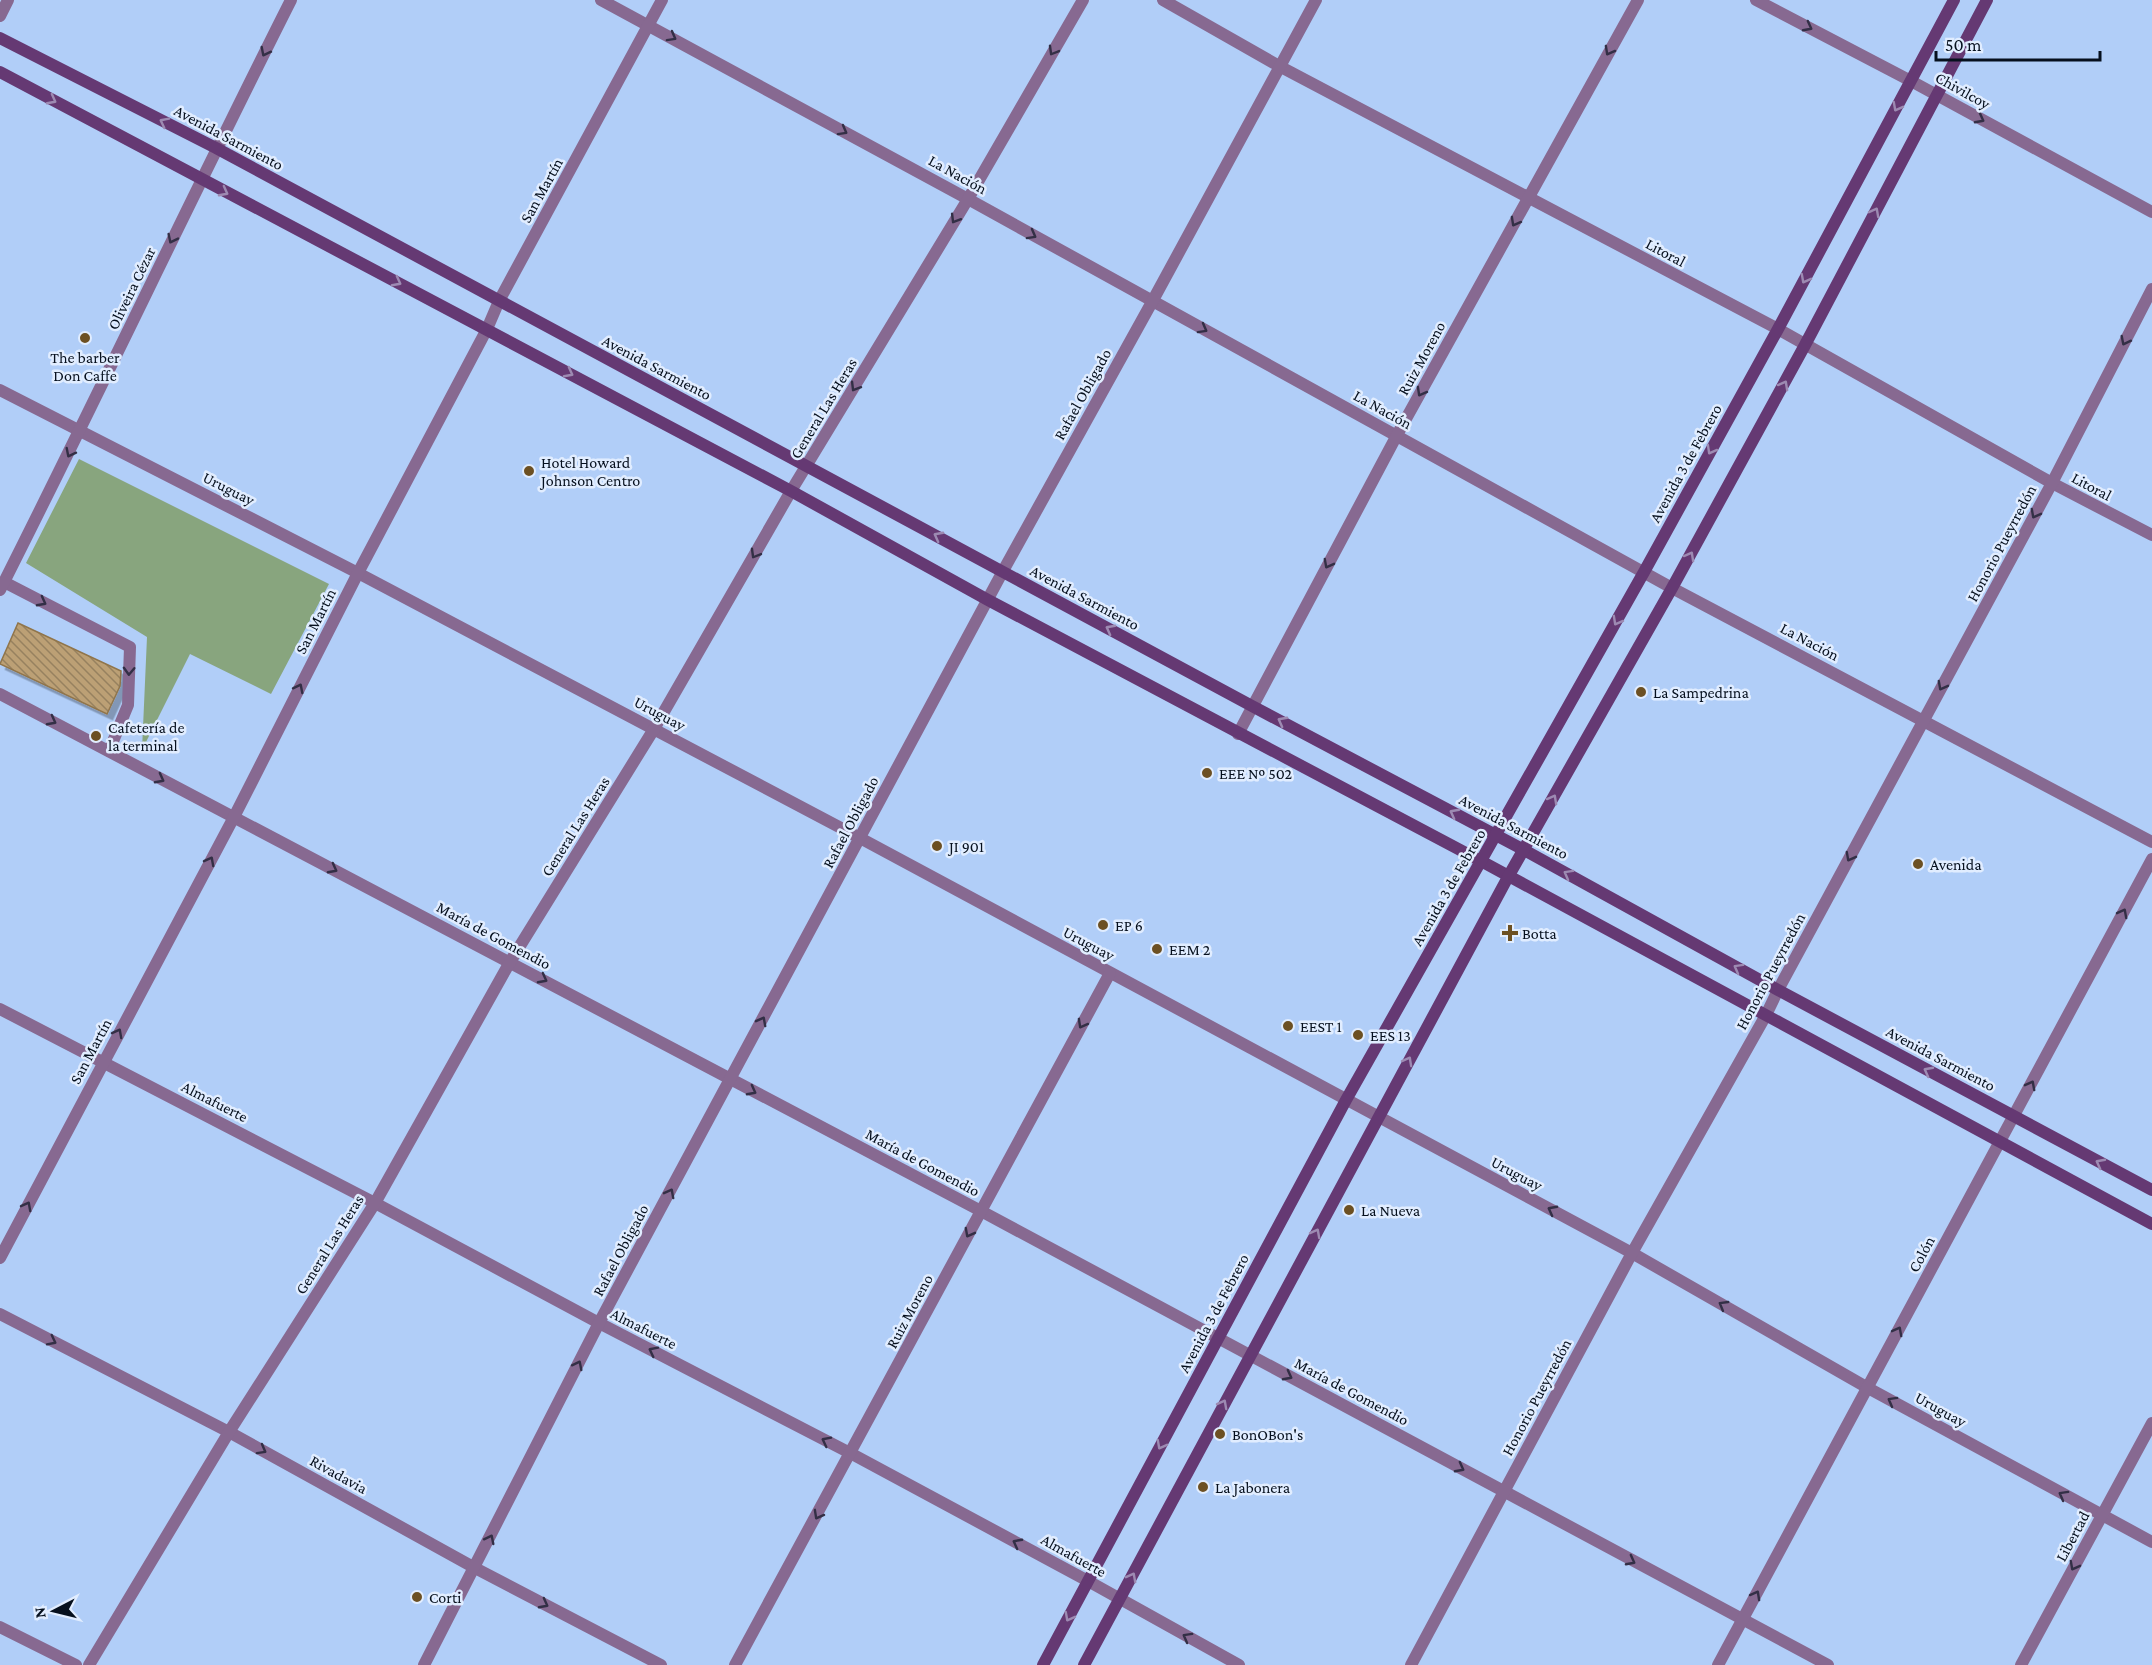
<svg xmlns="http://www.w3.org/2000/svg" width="2152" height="1665" font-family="'Crimson Pro',serif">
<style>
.park{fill:#88a57e}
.building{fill:url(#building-back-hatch);stroke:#90754b;stroke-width:1.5;filter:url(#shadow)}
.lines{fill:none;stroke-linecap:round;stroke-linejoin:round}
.service{stroke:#876991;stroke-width:12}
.minor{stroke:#876991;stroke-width:12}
.secondary{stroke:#653973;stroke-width:12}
.oneway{stroke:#332f46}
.oneway2{stroke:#9d8ab2}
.poi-dot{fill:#6c5023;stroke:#e1edff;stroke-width:2}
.labels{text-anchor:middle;stroke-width:5;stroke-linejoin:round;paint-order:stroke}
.street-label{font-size:16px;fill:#06101e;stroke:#e1edff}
.poi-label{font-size:16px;fill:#06101e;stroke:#e1edff;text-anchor:start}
</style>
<defs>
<pattern id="building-back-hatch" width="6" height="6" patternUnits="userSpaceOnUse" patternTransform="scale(1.5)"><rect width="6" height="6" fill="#bca075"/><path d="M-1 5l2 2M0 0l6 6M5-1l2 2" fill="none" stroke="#97815f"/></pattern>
<filter id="shadow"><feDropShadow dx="5.5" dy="5.5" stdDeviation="0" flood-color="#0004"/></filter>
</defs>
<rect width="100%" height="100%" fill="#b1cef8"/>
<polygon class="park" points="79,459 329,584 271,694 190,654 142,750 147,637 26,563"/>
<polygon class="building" points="18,623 121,671 120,686 107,714 0,664"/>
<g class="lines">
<polyline class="service" points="4,582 130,647 128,705 109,751"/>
<g class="minor">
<polyline points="601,0 968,199 1672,588 2152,842"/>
<polyline points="1163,0 1279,66 1778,329 2052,483 2152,535"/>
<polyline points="1756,0 1911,81 2152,212"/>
<polyline points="0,16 8,0"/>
<polyline points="0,390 358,573 860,838 1632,1253 1868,1388 2152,1542"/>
<path d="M0,590C99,394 192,196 291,0"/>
<polyline points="0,694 981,1211 1828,1665"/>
<polyline points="1238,734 1397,435 1638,0"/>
<polyline points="0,1009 375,1203 599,1323 852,1454 1088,1581 1239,1665"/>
<polyline points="0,1258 234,817 358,573 487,329 499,301 662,0"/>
<polyline points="0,1314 229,1432 475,1568 661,1665"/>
<polyline points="0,1627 76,1665"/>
<polyline points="89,1665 229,1432 375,1203 510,962 654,729 791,491 968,199 1083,0"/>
<polyline points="424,1665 599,1323 1003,571 1152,302 1316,0"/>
<polyline points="735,1665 1110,973"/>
<polyline points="1411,1665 1632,1253 1766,1015 1778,990 2052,483 2152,289"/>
<polyline points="1718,1665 2152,859"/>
<polyline points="2021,1665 2152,1423"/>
</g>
<g class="secondary">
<polyline points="0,38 216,148 1252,706 1524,850 1778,990 2152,1190"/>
<polyline points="0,72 791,491 988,600 1481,861 2152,1224"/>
<polyline points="1043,1665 1346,1100 1644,572 1778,329 1954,0"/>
<polyline points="1084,1665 1508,877 1672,588 1805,345 1987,0"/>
</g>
</g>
<defs><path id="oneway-chevron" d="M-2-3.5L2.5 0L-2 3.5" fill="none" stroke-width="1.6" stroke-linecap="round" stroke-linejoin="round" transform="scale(1.5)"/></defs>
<g class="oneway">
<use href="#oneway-chevron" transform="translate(1808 27) rotate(28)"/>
<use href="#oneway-chevron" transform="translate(672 37) rotate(29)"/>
<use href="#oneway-chevron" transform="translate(1053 51) rotate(120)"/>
<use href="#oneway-chevron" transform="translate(1609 51) rotate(119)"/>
<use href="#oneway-chevron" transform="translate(265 52) rotate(117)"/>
<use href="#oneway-chevron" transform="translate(1980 119) rotate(28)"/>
<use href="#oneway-chevron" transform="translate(843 131) rotate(29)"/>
<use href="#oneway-chevron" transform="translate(955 219) rotate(121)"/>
<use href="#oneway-chevron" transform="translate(1515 222) rotate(119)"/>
<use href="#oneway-chevron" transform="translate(1032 235) rotate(29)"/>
<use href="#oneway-chevron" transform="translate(172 239) rotate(116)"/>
<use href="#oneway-chevron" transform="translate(1203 329) rotate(29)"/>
<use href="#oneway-chevron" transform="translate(2125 341) rotate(117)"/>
<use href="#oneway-chevron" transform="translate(855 387) rotate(121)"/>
<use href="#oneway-chevron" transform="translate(1421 392) rotate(119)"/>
<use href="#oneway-chevron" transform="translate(70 453) rotate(117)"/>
<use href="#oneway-chevron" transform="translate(2035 514) rotate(118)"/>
<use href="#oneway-chevron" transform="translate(755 554) rotate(120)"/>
<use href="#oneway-chevron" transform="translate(1328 564) rotate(118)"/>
<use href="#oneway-chevron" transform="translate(42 602) rotate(28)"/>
<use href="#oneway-chevron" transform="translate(129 671) rotate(92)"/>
<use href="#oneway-chevron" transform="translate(1942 686) rotate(118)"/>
<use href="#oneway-chevron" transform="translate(299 688) rotate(-63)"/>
<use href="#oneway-chevron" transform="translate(52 721) rotate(28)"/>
<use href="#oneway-chevron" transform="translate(160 779) rotate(28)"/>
<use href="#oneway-chevron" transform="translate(1850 857) rotate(118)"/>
<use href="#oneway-chevron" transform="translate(210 861) rotate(-62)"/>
<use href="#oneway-chevron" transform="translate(333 869) rotate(28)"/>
<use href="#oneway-chevron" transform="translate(2123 913) rotate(-62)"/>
<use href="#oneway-chevron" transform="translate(543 979) rotate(28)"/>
<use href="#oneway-chevron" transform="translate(762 1021) rotate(-62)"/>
<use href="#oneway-chevron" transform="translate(1082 1024) rotate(119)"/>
<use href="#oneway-chevron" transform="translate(118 1033) rotate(-62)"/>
<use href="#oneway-chevron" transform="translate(2031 1085) rotate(-62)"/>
<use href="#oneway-chevron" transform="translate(752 1091) rotate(28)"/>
<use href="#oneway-chevron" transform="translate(670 1193) rotate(-62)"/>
<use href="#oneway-chevron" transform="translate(27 1206) rotate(-62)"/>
<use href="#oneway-chevron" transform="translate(1552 1210) rotate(-152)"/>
<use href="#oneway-chevron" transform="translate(969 1233) rotate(118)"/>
<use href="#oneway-chevron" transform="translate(1723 1305) rotate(-150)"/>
<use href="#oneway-chevron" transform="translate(1898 1331) rotate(-62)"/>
<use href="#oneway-chevron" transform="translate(52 1341) rotate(27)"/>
<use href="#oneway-chevron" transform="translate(653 1351) rotate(-153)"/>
<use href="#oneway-chevron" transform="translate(578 1365) rotate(-63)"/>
<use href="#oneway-chevron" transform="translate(1288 1376) rotate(28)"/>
<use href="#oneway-chevron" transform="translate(1892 1401) rotate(-151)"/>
<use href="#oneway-chevron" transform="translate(826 1441) rotate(-153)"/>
<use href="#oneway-chevron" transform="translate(262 1450) rotate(29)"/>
<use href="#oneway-chevron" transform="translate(1460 1468) rotate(28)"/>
<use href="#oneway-chevron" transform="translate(2063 1495) rotate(-151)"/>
<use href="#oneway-chevron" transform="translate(818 1515) rotate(119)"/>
<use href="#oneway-chevron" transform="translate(490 1539) rotate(-63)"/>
<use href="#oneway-chevron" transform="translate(1017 1543) rotate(-152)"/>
<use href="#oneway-chevron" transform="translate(1631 1561) rotate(28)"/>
<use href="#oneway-chevron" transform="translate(2074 1566) rotate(118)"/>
<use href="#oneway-chevron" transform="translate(1756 1595) rotate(-61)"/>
<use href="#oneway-chevron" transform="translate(544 1604) rotate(28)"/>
<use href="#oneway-chevron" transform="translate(1187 1637) rotate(-151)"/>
</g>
<g class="oneway2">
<use href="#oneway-chevron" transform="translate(52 100) rotate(28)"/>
<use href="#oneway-chevron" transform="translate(1897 107) rotate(118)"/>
<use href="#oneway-chevron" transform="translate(164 122) rotate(-153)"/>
<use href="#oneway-chevron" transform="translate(224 192) rotate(28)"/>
<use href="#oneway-chevron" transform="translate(1875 212) rotate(-62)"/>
<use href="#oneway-chevron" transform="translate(1805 279) rotate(118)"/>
<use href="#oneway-chevron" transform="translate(397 282) rotate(28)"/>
<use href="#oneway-chevron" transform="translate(569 373) rotate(28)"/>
<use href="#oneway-chevron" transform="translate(1784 385) rotate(-61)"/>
<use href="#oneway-chevron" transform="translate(1711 450) rotate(119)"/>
<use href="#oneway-chevron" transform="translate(938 536) rotate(-152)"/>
<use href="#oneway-chevron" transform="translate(1690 556) rotate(-61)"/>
<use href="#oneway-chevron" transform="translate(1617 621) rotate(119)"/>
<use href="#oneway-chevron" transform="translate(1110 629) rotate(-152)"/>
<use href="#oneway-chevron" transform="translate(1282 721) rotate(-152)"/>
<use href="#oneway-chevron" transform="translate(1553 799) rotate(-61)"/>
<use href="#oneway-chevron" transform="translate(1454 813) rotate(-152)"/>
<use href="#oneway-chevron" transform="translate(1568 874) rotate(-151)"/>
<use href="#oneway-chevron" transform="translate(1738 968) rotate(-151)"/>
<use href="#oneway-chevron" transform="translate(1408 1061) rotate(-61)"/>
<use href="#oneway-chevron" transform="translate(1928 1071) rotate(-152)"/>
<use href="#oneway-chevron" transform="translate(2100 1163) rotate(-152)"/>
<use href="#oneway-chevron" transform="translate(1316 1233) rotate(-62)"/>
<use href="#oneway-chevron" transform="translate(1223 1404) rotate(-62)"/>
<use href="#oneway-chevron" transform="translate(1161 1445) rotate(118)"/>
<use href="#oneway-chevron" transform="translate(1132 1577) rotate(-62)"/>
<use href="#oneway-chevron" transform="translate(1069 1617) rotate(118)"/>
</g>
<g class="poi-dot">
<circle cx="85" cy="338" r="6"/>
<circle cx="529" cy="471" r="6"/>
<circle cx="1641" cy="692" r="6"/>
<circle cx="96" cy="736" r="6"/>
<circle cx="1207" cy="773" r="6"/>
<circle cx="937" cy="846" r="6"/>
<circle cx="1918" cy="864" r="6"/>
<circle cx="1103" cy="925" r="6"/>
<path d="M1507 924h6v6h6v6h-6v6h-6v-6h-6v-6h6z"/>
<circle cx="1157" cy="949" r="6"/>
<circle cx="1288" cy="1026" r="6"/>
<circle cx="1358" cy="1035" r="6"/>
<circle cx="1349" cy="1210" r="6"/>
<circle cx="1220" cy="1434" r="6"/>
<circle cx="1203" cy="1487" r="6"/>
<circle cx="417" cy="1597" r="6"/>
</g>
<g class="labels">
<g class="street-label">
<text transform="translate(1963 90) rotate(29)" y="6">Chivilcoy</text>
<text transform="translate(229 137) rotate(28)" y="6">Avenida Sarmiento</text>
<text transform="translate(958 174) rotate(29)" y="6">La Nación</text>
<text transform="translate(541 190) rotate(-61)" y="6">San Martín</text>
<text transform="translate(1666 252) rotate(28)" y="6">Litoral</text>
<text transform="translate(131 288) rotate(-64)" y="6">Oliveira Cézar</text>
<text transform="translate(1421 358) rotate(-61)" y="6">Ruiz Moreno</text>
<text transform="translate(657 367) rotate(28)" y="6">Avenida Sarmiento</text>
<text transform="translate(1082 394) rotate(-61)" y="6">Rafael Obligado</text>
<text transform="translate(823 408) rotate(-59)" y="6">General Las Heras</text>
<text transform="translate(1383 409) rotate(29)" y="6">La Nación</text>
<text transform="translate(1685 463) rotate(-61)" y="6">Avenida 3 de Febrero</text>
<text transform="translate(2092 486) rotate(28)" y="6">Litoral</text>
<text transform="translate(229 488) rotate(27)" y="6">Uruguay</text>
<text transform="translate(2001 543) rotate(-62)" y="6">Honorio Pueyrredón</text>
<text transform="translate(1085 597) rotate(28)" y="6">Avenida Sarmiento</text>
<text transform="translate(315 621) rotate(-63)" y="6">San Martín</text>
<text transform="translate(1810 641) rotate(28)" y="6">La Nación</text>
<text transform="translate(660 713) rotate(28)" y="6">Uruguay</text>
<text transform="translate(850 822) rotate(-62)" y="6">Rafael Obligado</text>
<text transform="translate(575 826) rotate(-58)" y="6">General Las Heras</text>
<text transform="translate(1514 826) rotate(28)" y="6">Avenida Sarmiento</text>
<text transform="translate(1448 887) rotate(-60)" y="6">Avenida 3 de Febrero</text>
<text transform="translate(494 935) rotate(28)" y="6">María de Gomendio</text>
<text transform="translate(1089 943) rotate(28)" y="6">Uruguay</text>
<text transform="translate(1770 971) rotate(-62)" y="6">Honorio Pueyrredón</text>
<text transform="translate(90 1051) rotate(-62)" y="6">San Martín</text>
<text transform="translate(1941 1058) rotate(28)" y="6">Avenida Sarmiento</text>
<text transform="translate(215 1101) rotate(27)" y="6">Almafuerte</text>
<text transform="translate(923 1162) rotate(28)" y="6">María de Gomendio</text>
<text transform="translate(1517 1173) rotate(28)" y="6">Uruguay</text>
<text transform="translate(329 1244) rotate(-58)" y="6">General Las Heras</text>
<text transform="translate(620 1250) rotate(-62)" y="6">Rafael Obligado</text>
<text transform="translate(1921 1254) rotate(-62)" y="6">Colón</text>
<text transform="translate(909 1311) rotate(-62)" y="6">Ruiz Moreno</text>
<text transform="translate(1213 1313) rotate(-62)" y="6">Avenida 3 de Febrero</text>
<text transform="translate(644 1328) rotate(27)" y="6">Almafuerte</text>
<text transform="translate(1352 1391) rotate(28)" y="6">María de Gomendio</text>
<text transform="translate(1536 1397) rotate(-62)" y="6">Honorio Pueyrredón</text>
<text transform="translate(1941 1409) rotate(29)" y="6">Uruguay</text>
<text transform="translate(339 1474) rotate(29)" y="6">Rivadavia</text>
<text transform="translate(2072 1536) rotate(-62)" y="6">Libertad</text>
<text transform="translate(1074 1555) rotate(29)" y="6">Almafuerte</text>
</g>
<g class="poi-label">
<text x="85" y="363" text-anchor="middle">The barber<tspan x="85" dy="18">Don Caffe</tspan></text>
<text x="541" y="468">Hotel Howard<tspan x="541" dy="18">Johnson Centro</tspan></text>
<text x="1653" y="698">La Sampedrina</text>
<text x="108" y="733">Cafetería de<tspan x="108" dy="18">la terminal</tspan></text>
<text x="1219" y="779">EEE Nº 502</text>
<text x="949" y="852">JI 901</text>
<text x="1930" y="870">Avenida</text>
<text x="1115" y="931">EP 6</text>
<text x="1522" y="939">Botta</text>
<text x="1169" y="955">EEM 2</text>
<text x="1300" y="1032">EEST 1</text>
<text x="1370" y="1041">EES 13</text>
<text x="1361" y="1216">La Nueva</text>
<text x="1232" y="1440">BonOBon's</text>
<text x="1215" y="1493">La Jabonera</text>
<text x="429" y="1603">Corti</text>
</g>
</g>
<g transform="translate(54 1611) rotate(263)" stroke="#e1edff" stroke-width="4.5" paint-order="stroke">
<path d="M0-4.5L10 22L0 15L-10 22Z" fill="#06101e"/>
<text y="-9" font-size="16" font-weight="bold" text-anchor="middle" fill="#06101e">N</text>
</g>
<path d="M1936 51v9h164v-9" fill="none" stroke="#06101e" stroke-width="3"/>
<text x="1945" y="51" font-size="18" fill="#06101e" stroke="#e1edff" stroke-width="4.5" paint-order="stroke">50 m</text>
</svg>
